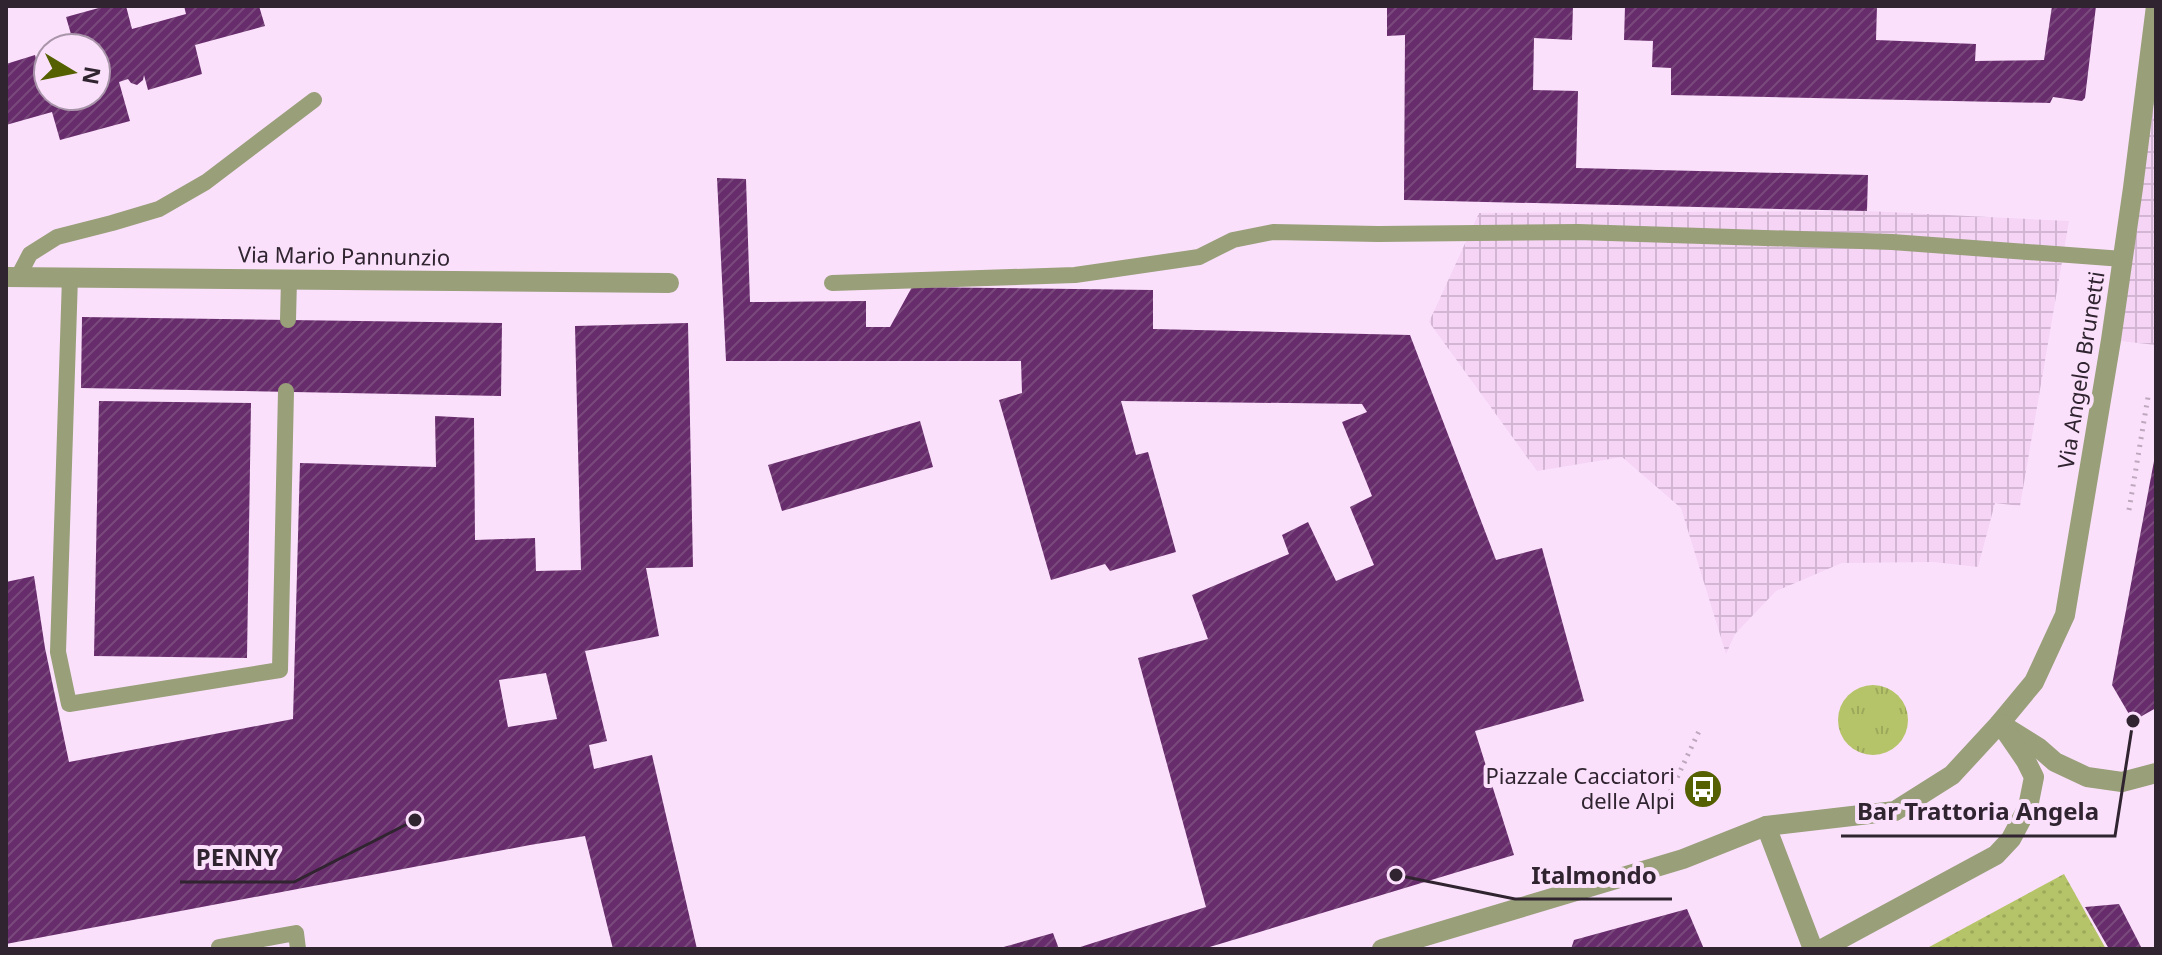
<svg xmlns="http://www.w3.org/2000/svg" width="2162" height="955" font-family="'Noto Sans',sans-serif">
<style>
.industrial{fill:url(#industrial-grid)}
.grass{fill:url(#grass-tufts)}
.park{fill:url(#park-dots)}
.building{fill:url(#building-hatch);fill-rule:evenodd}
.lines{fill:none;stroke-linecap:round;stroke-linejoin:round}
.path{stroke:#bea8be;stroke-width:5;stroke-dasharray:2 6;stroke-linecap:butt}
.service{stroke:#989f79;stroke-width:16}
.minor{stroke:#989f79;stroke-width:20}
.labels{text-anchor:middle;stroke-width:8;stroke-linejoin:round;paint-order:stroke}
.street-label{font-size:22px;fill:#2f242f;stroke:#fbe0fc}
.poi-label{font-size:22px;fill:#2f242f;stroke:#fbe0fc;text-anchor:end}
.leader{fill:none;stroke:#2f242f;stroke-width:3}
.callout-dot{fill:#2f242f;stroke:#fbe0fc;stroke-width:3}
.callout-label{font-size:24px;text-anchor:middle;font-weight:bold;fill:#2f242f;stroke:#fbe0fc;stroke-width:8;stroke-linejoin:round;paint-order:stroke}
</style>
<defs>
<pattern id="industrial-grid" width="8" height="8" patternUnits="userSpaceOnUse" patternTransform="scale(2)"><rect width="8" height="8" fill="#f5d4f6"/><path d="M0 4h8M4 0v8" fill="none" stroke="#d2b6d3"/></pattern>
<pattern id="grass-tufts" width="24" height="20" patternUnits="userSpaceOnUse" patternTransform="scale(2)"><rect width="24" height="20" fill="#b5c468"/><path d="M3 7l-1-3M5 7V3M7 7l1-3M15 17l-1-3M17 17v-4M19 17l1-3" fill="none" stroke="#9ca85a"/></pattern>
<pattern id="park-dots" width="8" height="8" patternUnits="userSpaceOnUse" patternTransform="scale(2)"><rect width="8" height="8" fill="#b5c468"/><path d="M2 2h.1M6 6h.1" fill="none" stroke="#9ca85a" stroke-width="1.8" stroke-linecap="round"/></pattern>
<pattern id="building-hatch" width="6" height="6" patternUnits="userSpaceOnUse" patternTransform="scale(2)"><rect width="6" height="6" fill="#672c6b"/><path d="M-1 1l2-2M0 6l6-6M5 7l2-2" fill="none" stroke="#79497c"/></pattern>
</defs>
<rect width="100%" height="100%" fill="#fbe0fc"/>
<g class="industrial">
<polygon points="2156,6 2156,345 2111,340"/>
<polygon points="1867,211 2069,221 2020,506 1995,503 1978,567 1934,562 1842,563 1776,591 1735,634 1726,654 1681,508 1622,457 1537,471 1429,322 1479,213"/>
</g>
<circle class="grass" cx="1873" cy="720" r="35"/>
<polygon class="park" points="2064,874 2106,949 1925,949 1931,946"/>
<g class="building">
<polygon points="106,6 126,6 132,29 186,14 184,6 259,6 265,26 195,45 202,74 148,90 144,75 143,80 137,85 131,83 128,79 119,82 130,121 60,140 52,112 6,125 6,64 35,55 41,78 48,76 48,96 96,96 96,48 75,48 66,17"/>
<polygon points="1387,6 1573,6 1572,40 1534,38 1533,90 1578,91 1576,168 1868,175 1867,211 1404,200 1405,35 1387,36"/>
<polygon points="1625,6 1877,6 1876,40 1976,44 1975,61 2044,60 2052,6 2096,6 2085,98 2082,101 2053,97 2050,103 1671,95 1671,68 1652,67 1653,41 1624,40"/>
<polygon points="717,178 746,179 750,302 866,301 866,327 890,327 912,287 1153,290 1153,329 1410,335 1496,560 1542,548 1584,701 1475,731 1514,855 1203,949 1074,949 1206,907 1138,658 1208,639 1192,595 1289,554 1282,535 1308,522 1336,581 1374,565 1350,507 1372,496 1342,422 1367,412 1362,404 1121,401 1136,455 1148,452 1176,552 1110,571 1105,564 1051,580 999,400 1022,393 1021,361 726,361"/>
<polygon points="82,317 502,323 501,396 81,388"/>
<path d="M688,323L693,567L646,568L659,636L585,651L607,741L589,745L594,769L652,755L697,949H613L585,836L530,845L6,944V582L34,576L45,648L69,762L293,719L300,463L436,467L435,416L474,418L475,540L535,538L536,571L581,570L575,326ZM546,673L557,719L508,727L499,680Z"/>
<polygon points="99,401 251,403 247,658 94,656"/>
<polygon points="920,421 933,467 782,511 768,465"/>
<polygon points="2154,461 2156,708 2133,721 2112,685"/>
<polygon points="2119,904 2137,939 2142,949 2109,949 2085,907"/>
<polygon points="1687,909 1704,949 1571,949 1574,940"/>
<polygon points="1053,933 1059,949 1000,949 1000,948"/>
</g>
<g class="lines">
<g class="path">
<polyline points="2129,510 2148,397"/>
<polyline points="1667,799 1700,729"/>
</g>
<g class="service">
<polyline points="18,277 30,254 57,237 112,223 159,209 206,182 314,100"/>
<polyline points="70,277 58,652 69,704 280,670 286,391"/>
<polyline points="832,283 1075,275 1199,257 1233,240 1273,232 1378,234 1578,232 1892,242 2123,259"/>
<polyline points="288,320 289,279"/>
<polyline points="219,947 296,933 298,949"/>
</g>
<g class="minor">
<polyline points="6,277 669,283"/>
<polyline points="2007,728 2039,748 2055,762 2087,777 2122,782 2156,773"/>
<polyline points="1766,826 1813,949"/>
<polyline points="1382,949 1683,859 1766,826 1895,811 1952,775 2000,723 2034,682 2065,615 2111,340 2133,188 2156,6"/>
<polyline points="1822,949 1996,855 2011,839 2028,807 2034,777 2026,761 2000,723"/>
</g>
</g>
<defs>
<g id="bus-disc" transform="scale(2)"><circle r="9.5" fill="#556000" stroke="#fbe0fc"/><path d="M-5-6H5V4H4V6H2V4H-2V6H-4V4H-5ZM-3.5-4V0h7V-4ZM-3.5 1.2v1.5H-2V1.2ZM2 1.2v1.5H3.5V1.2Z" fill="#fff"/></g>
</defs>
<g fill-rule="evenodd">
<use href="#bus-disc" x="1703" y="789"/>
</g>
<g class="labels">
<g class="street-label">
<text transform="translate(344 256) rotate(1)" y="8">Via Mario Pannunzio</text>
<text transform="translate(2081 370) rotate(-81)" y="8">Via Angelo Brunetti</text>
</g>
<g class="poi-label">
<text x="1675" y="784">Piazzale Cacciatori<tspan x="1675" dy="25">delle Alpi</tspan></text>
</g>
</g>
<path class="leader" d="M2133 721L2115 836H1841M415 820L294 882H180M1396 875L1515 899H1672"/>
<g class="callout-dot">
<circle cx="2133" cy="721" r="8"/>
<circle cx="415" cy="820" r="8"/>
<circle cx="1396" cy="875" r="8"/>
</g>
<g class="callout-label">
<text x="1978" y="820">Bar Trattoria Angela</text>
<text x="237" y="866">PENNY</text>
<text x="1594" y="884">Italmondo</text>
</g>
<rect width="2162" height="955" fill="none" stroke="#2f242f" stroke-width="16"/>
<g transform="translate(72 72) rotate(100)"><circle r="38" fill="#fbe0fc" stroke="#a995aa" stroke-width="2"/>
<path d="M0-6L14 30L0 20L-14 30Z" fill="#556000"/>
<text y="-12" font-size="22" font-weight="bold" text-anchor="middle" fill="#2f242f">N</text>
</g>
</svg>
